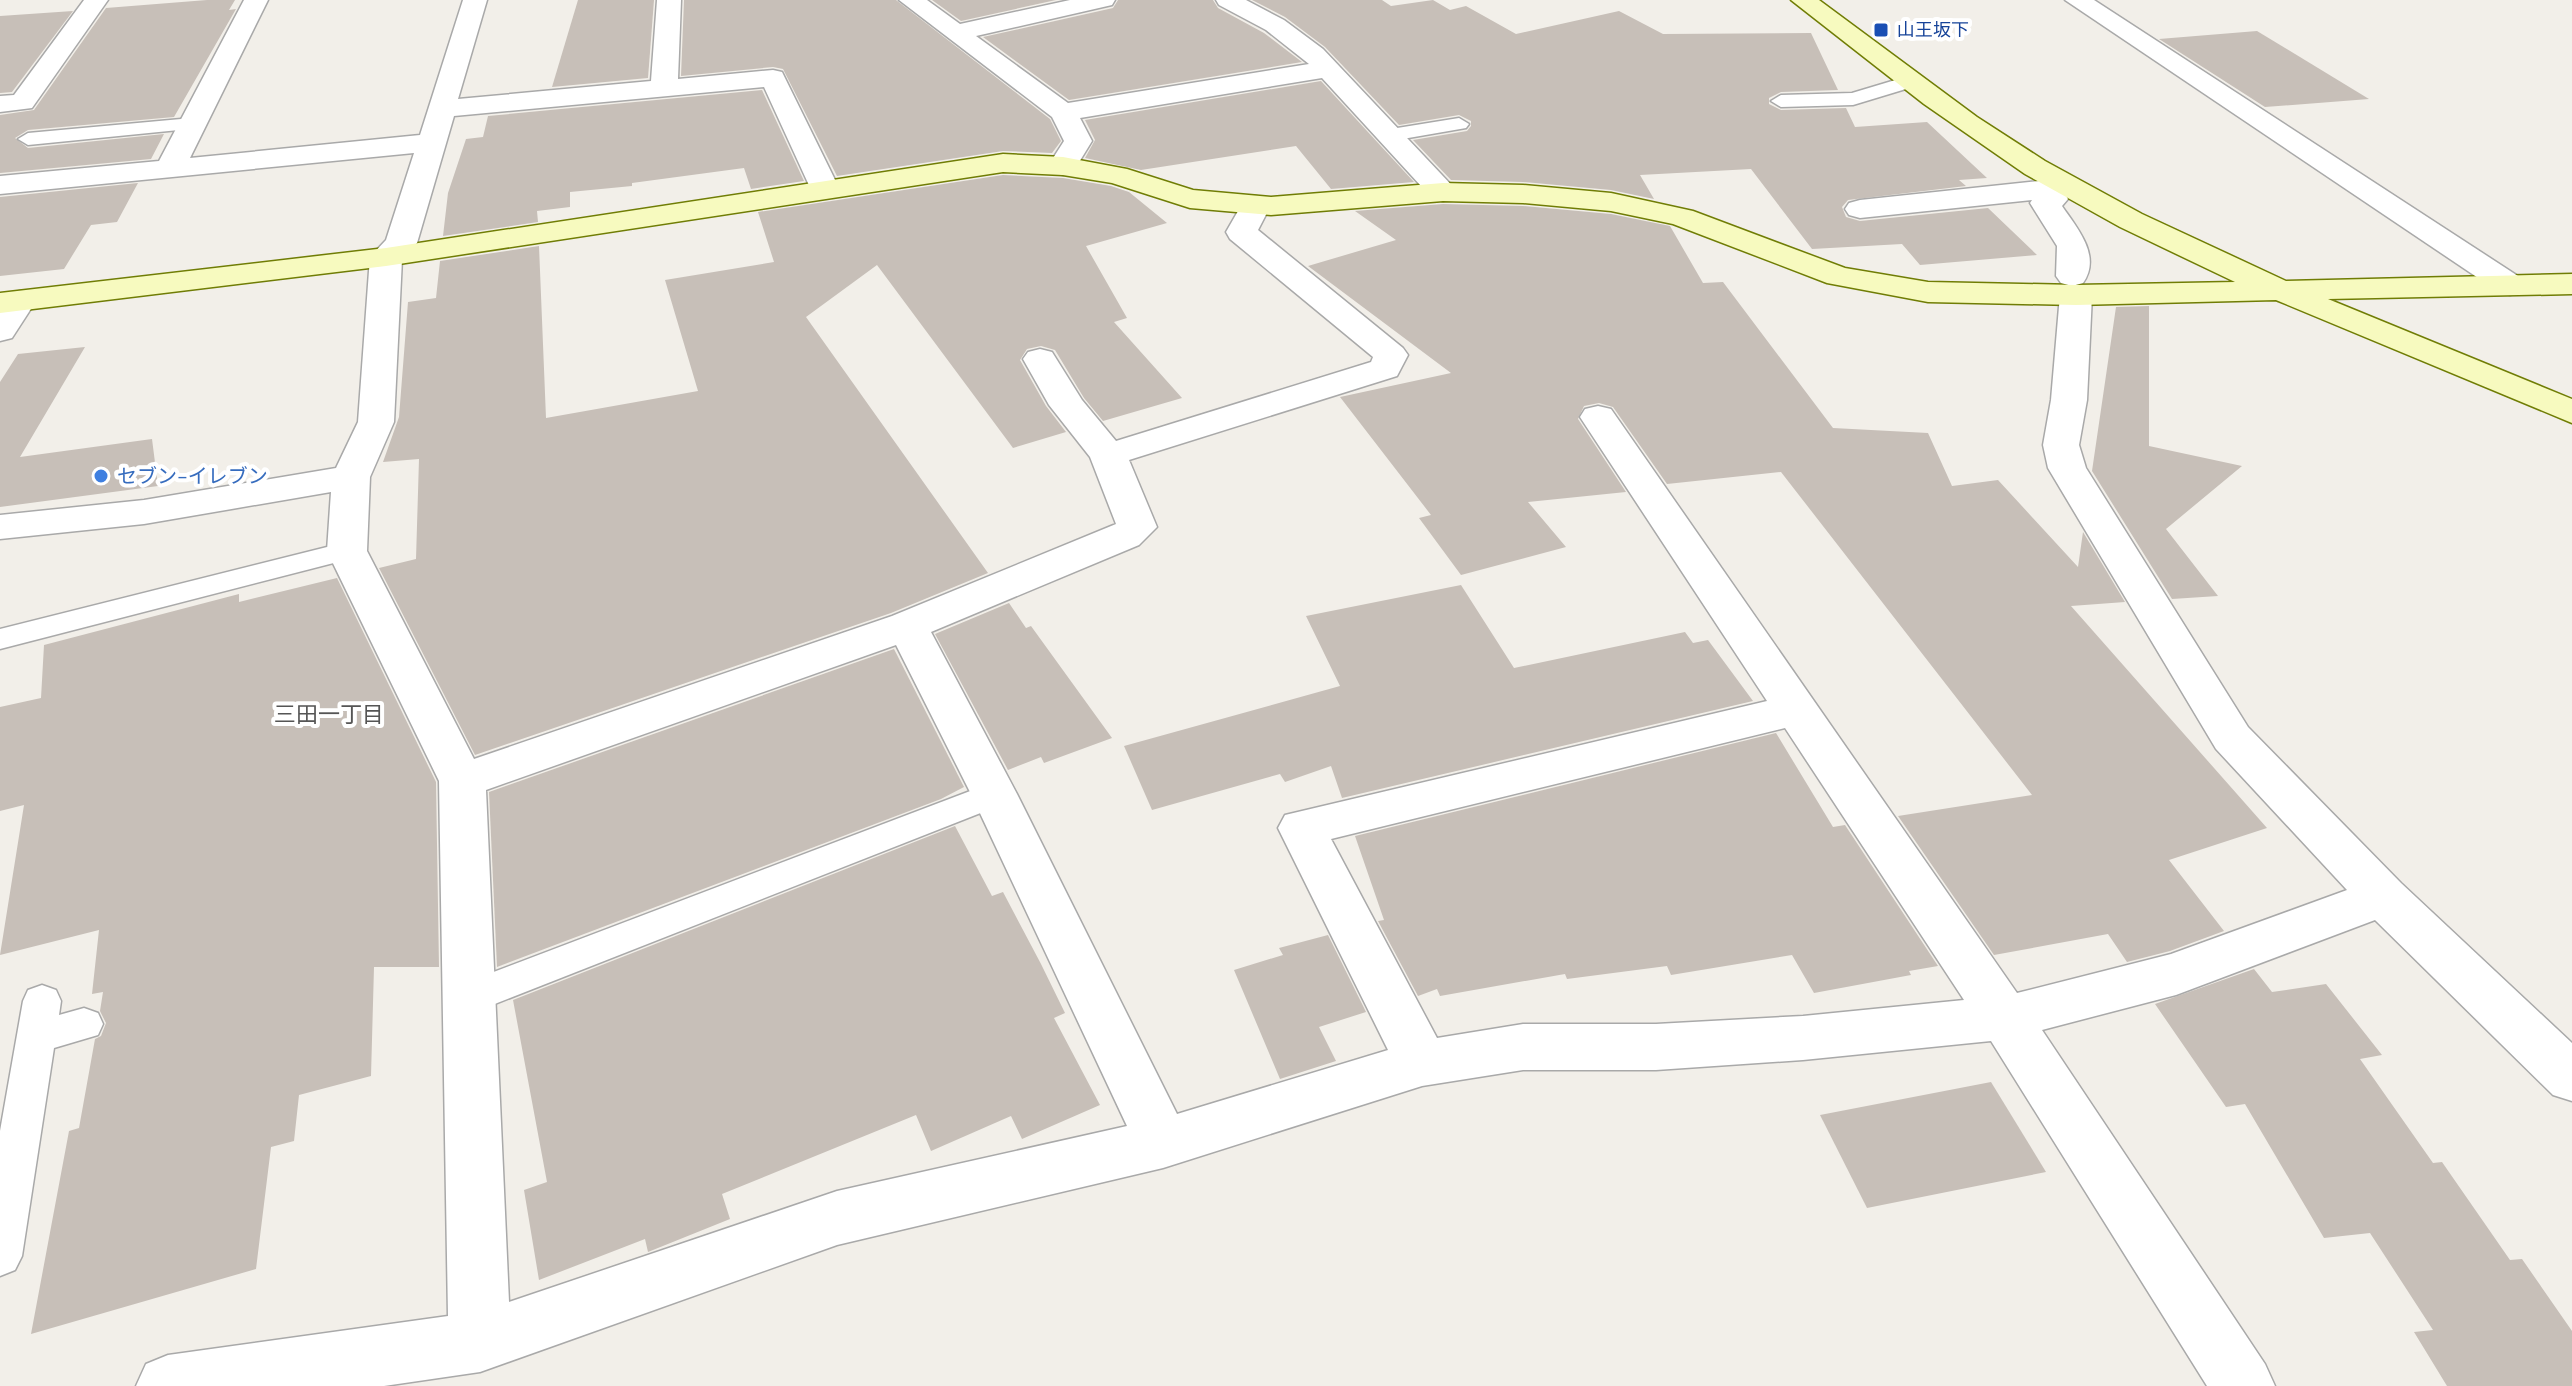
<svg xmlns="http://www.w3.org/2000/svg" width="2572" height="1386" font-family="'DM Sans','Noto Sans JP',sans-serif">
<style>
.building{fill:#c7bfb8}
.lines{fill:none;stroke-linecap:round;stroke-linejoin:round}
.lane-casing{stroke:#a9a9a9;stroke-width:3}
.street-casing{stroke:#a9a9a9;stroke-width:3}
.secondary-casing{stroke:#707d05;stroke-width:3}
.lane{fill:#fff;fill-rule:evenodd}
.street{fill:#fff;fill-rule:evenodd}
.secondary{fill:#f7fabf;fill-rule:evenodd}
.transit-dot{fill:#1a4fb4;stroke:#fff;stroke-width:3}
.shop-dot{fill:#3f7fe0;stroke:#fff;stroke-width:3}
.labels{text-anchor:middle;stroke-width:8;stroke-linejoin:round;paint-order:stroke}
.far-transit-label{font-size:18px;fill:#164399;stroke:#fff;text-anchor:start}
.shop-label{font-size:20px;fill:#366cbe;stroke:#fff;text-anchor:start}
.neighbourhood-label{font-size:22px;fill:#555;stroke:#fff}
</style>
<rect width="100%" height="100%" fill="#f2efe9"/>
<g class="building">
<polygon points="207,0 235,0 229,10 236,9 174,117 28,130 15,138 28,148 164,134 151,159 0,173 0,115 34,110 106,8"/>
<polygon points="578,0 654,0 648,78 552,87"/>
<polygon points="684,0 896,0 1050,119 1061,141 1052,153 1003,151 837,176 783,69 773,67 681,76"/>
<polygon points="932,0 1056,0 961,21"/>
<polygon points="1118,0 1213,0 1218,8 1264,33 1302,62 1069,100 983,37 1113,8"/>
<polygon points="1252,0 1382,0 1391,6 1433,0 1450,10 1466,6 1516,34 1619,11 1663,34 1811,33 1838,90 1781,92 1769,98 1769,104 1781,110 1846,108 1855,127 1927,122 1987,178 1959,180 1966,186 1848,200 1842,207 1846,217 1860,221 1988,208 2037,255 1920,265 1902,244 1812,249 1751,169 1640,175 1654,199 1611,190 1523,182 1451,180 1413,140 1467,131 1471,126 1471,121 1459,115 1399,125 1325,47 1285,17"/>
<polygon points="73,11 12,92 0,93 0,16"/>
<polygon points="2257,31 2369,99 2265,107 2159,39"/>
<polygon points="1321,81 1414,182 1331,189 1296,146 1141,170 1085,158 1095,140 1085,120"/>
<polygon points="762,90 804,181 751,189 744,168 632,183 632,186 570,192 570,207 537,211 538,222 443,236 448,193 466,139 483,137 488,116"/>
<polygon points="1003,175 1063,178 1111,186 1129,192 1167,223 1086,246 1127,318 1114,322 1182,398 1103,421 1084,398 1055,350 1041,346 1027,349 1020,360 1046,406 1066,432 1013,448 877,265 806,317 988,573 891,613 475,755 379,568 416,559 419,459 383,462 399,417 408,302 436,298 440,261 539,246 546,418 698,391 665,280 774,262 758,212"/>
<polygon points="138,183 117,222 91,225 64,269 0,276 0,197"/>
<polygon points="1443,204 1523,206 1611,214 1670,226 1703,283 1723,282 1833,428 1928,433 1952,486 1998,480 2078,567 2083,532 2125,602 2071,606 2267,828 2169,860 2224,931 2170,951 2127,962 2108,934 1994,955 1898,816 2032,795 1781,472 1667,484 1613,407 1599,403 1584,406 1578,419 1626,492 1528,502 1566,547 1461,575 1419,518 1431,515 1340,397 1451,373 1308,266 1396,240 1355,211"/>
<polygon points="2149,306 2149,446 2242,466 2166,529 2218,596 2172,599 2092,471 2116,307"/>
<polygon points="85,347 20,457 152,439 158,486 0,507 0,382 18,354"/>
<polygon points="337,578 436,782 439,967 374,967 371,1076 299,1095 294,1141 271,1147 256,1269 31,1334 69,1131 79,1128 95,1039 101,1036 106,1023 100,1011 103,992 92,994 99,930 0,955 24,805 0,811 0,707 41,698 44,645 239,594 239,602"/>
<polygon points="1461,585 1514,668 1685,632 1693,643 1708,640 1753,701 1342,798 1331,766 1285,782 1280,774 1152,810 1124,746 1340,686 1306,616"/>
<polygon points="1009,603 1026,628 1031,626 1112,738 1044,763 1041,757 1008,770 935,634"/>
<polygon points="894,649 964,787 941,799 497,967 489,792"/>
<polygon points="1776,733 1833,827 1845,825 1938,966 1909,971 1911,975 1814,993 1792,955 1671,975 1667,966 1567,979 1565,974 1440,996 1437,989 1418,996 1378,921 1384,920 1355,836"/>
<polygon points="955,826 992,896 1003,892 1041,964 1065,1013 1054,1018 1100,1105 1022,1139 1011,1116 931,1151 916,1115 722,1194 730,1219 648,1252 645,1239 539,1280 524,1190 547,1182 513,1000"/>
<polygon points="1328,935 1366,1012 1319,1027 1336,1061 1280,1079 1234,970 1283,955 1279,948"/>
<polygon points="2254,969 2272,992 2326,984 2382,1055 2360,1059 2433,1163 2442,1162 2510,1260 2522,1259 2572,1331 2572,1386 2447,1386 2414,1332 2433,1330 2370,1233 2324,1238 2245,1104 2226,1107 2155,1004"/>
<polygon points="1991,1082 2046,1172 1867,1208 1820,1115"/>
</g>
<g class="lines">
<g class="lane-casing">
<g id="lane">
<polygon points="1912,75 1919,77 1922,81 1919,85 1853,105 1781,107 1771,101 1781,95 1852,93"/>
<polygon points="192,118 199,120 202,124 199,128 28,145 18,139 28,133"/>
<polygon points="1459,118 1469,124 1466,128 1391,141 1381,135 1391,129"/>
<polygon points="347,542 357,545 362,551 357,557 0,649 0,629"/>
<polygon points="994,782 1006,785 1011,794 1006,803 482,1009 468,1014 454,1009 449,998 454,987"/>
<polygon points="42,985 56,990 61,1001 59,1015 84,1008 98,1013 103,1024 98,1035 54,1048 22,1256 15,1270 0,1276 0,1131 23,1001 28,990"/>
</g>
</g>
<g class="street-casing">
<g id="street">
<polygon points="84,0 108,0 32,108 0,112 0,96 14,95"/>
<path d="M244,0H268L190,158L420,135L463,0H487L458,99L651,81L657,0H681L678,79L773,70L782,72L839,188L835,194L824,197L813,194L764,87L454,116L417,243L402,259L394,422L370,477L367,551L474,759L892,616L1116,524L1090,457L1049,405L1023,359L1028,352L1040,349L1052,352L1082,400L1116,441L1371,362L1373,357L1230,239L1226,232L1245,199L1256,196L1267,199L1271,205L1258,230L1403,348L1408,355L1397,376L1129,460L1157,527L1139,545L931,632L1017,794L1177,1114L1388,1050L1278,828L1285,815L1767,701L1580,417L1585,409L1598,406L1611,409L2017,993L2171,954L2347,890L2216,749L2048,468L2043,445L2051,400L2060,295L2064,288L2076,285L2088,288L2092,295L2087,400L2079,445L2086,468L2248,727L2401,883L2572,1043V1101L2553,1095L2375,920L2176,995L2042,1030L2265,1364L2275,1386H2207L1991,1041L1803,1060L1656,1070H1523L1422,1086L1163,1168L837,1245L480,1372L384,1386H136L146,1364L168,1355L448,1316L439,781L327,551L331,492L144,524L0,539V515L144,500L336,468L358,422L370,257L386,240L414,153L0,194V176L159,161ZM896,645L971,794L1127,1126L837,1191L509,1302L486,790ZM1785,728L1964,1000L1803,1016L1656,1024H1523L1437,1038L1331,839Z"/>
<polygon points="899,0 927,0 960,24 1070,0 1115,0 1112,5 976,36 1068,103 1309,64 1266,30 1219,5 1216,0 1246,0 1284,20 1323,49 1458,192 1454,198 1443,201 1432,198 1322,78 1080,118 1092,141 1073,172 1063,175 1053,172 1048,166 1064,141 1052,117"/>
<polygon points="2065,0 2094,0 2521,278 2526,285 2521,292 2510,295 2499,292"/>
<path d="M2068,178L2078,181L2083,187L2078,193L2066,196L2068,199L2062,206C2077,228 2102,256 2083,283L2072,286L2061,283L2056,276L2057,246L2030,203L2032,200L1860,218L1849,215L1845,209L1849,203L1860,200Z"/>
<polygon points="20,291 32,294 36,301 12,338 0,341 0,306 8,294"/>
</g>
</g>
<g class="secondary-casing">
<polygon id="secondary" points="1791,0 1819,0 1977,117 2045,161 2142,214 2286,281 2572,274 2572,294 2328,299 2572,399 2572,423 2276,300 2076,305 1928,302 1827,283 1673,224 1611,211 1523,203 1443,201 1271,215 1190,208 1112,183 1063,175 1003,172 386,266 0,313 0,293 386,248 1003,154 1063,157 1127,169 1193,190 1271,197 1443,183 1523,185 1611,193 1693,211 1845,268 1928,282 2076,285 2235,282 2120,227 2025,174 1924,104"/>
</g>
<use href="#lane" class="lane"/>
<use href="#street" class="street"/>
<use href="#secondary" class="secondary"/>
</g>
<rect class="transit-dot" x="1873" y="22" width="16" height="16" rx="4"/>
<circle class="shop-dot" cx="101" cy="476" r="8"/>
<g class="labels">
<g class="far-transit-label">
<text x="1897" y="36">山王坂下</text>
</g>
<g class="shop-label">
<text x="117" y="483">セブン-イレブン</text>
</g>
<g class="neighbourhood-label">
<text x="329" y="722">三田一丁目</text>
</g>
</g>
</svg>
